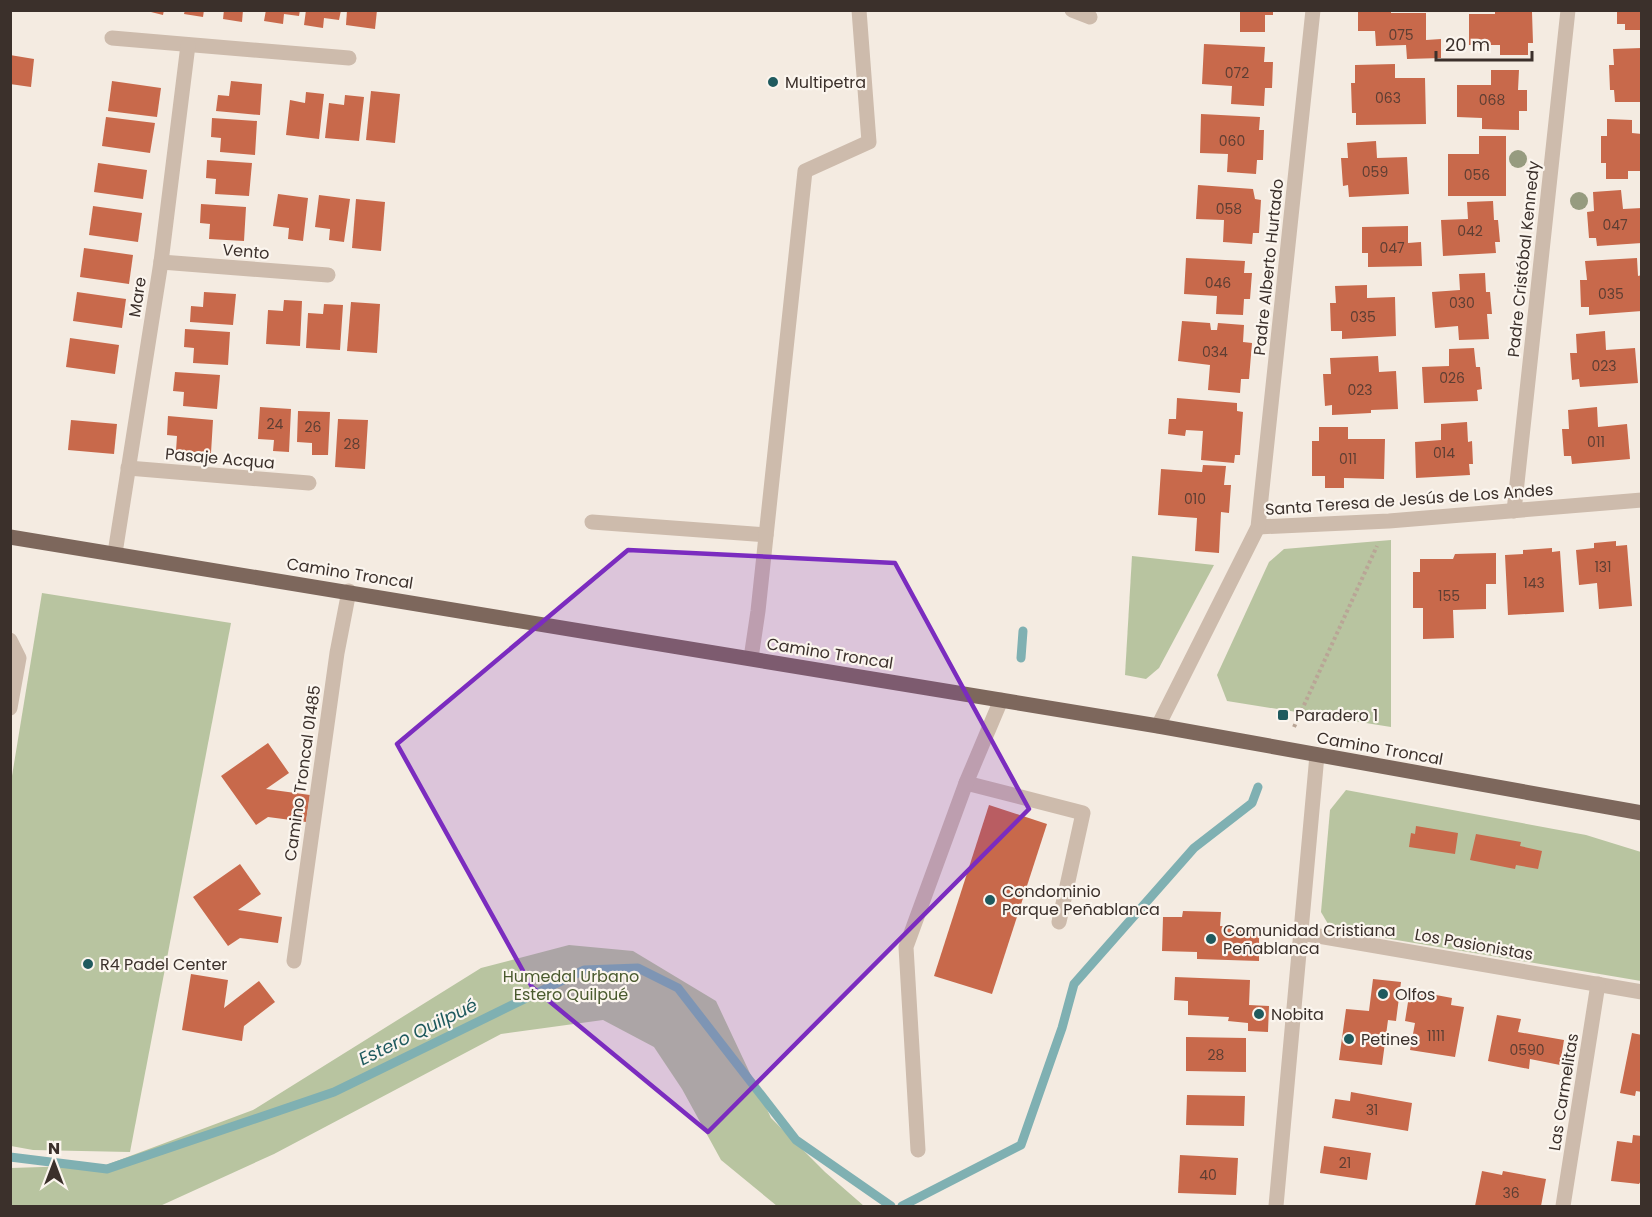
<svg xmlns="http://www.w3.org/2000/svg" width="1652" height="1217" font-family="Poppins,sans-serif">
<style>
.green{fill:#b8c4a0}
.lines{fill:none;stroke-linecap:round;stroke-linejoin:round}
.stream{stroke:#7fb0b2;stroke-width:9}
.building{fill:#c8694b}
.path{stroke:#b9a596;stroke-width:4;stroke-dasharray:3 3;stroke-linecap:butt}
.service{stroke:#cdbbac;stroke-width:15}
.minor{stroke:#cdbbac;stroke-width:15}
.primary{stroke:#7d675c;stroke-width:15}
.tree{fill:#969b7f}
.marked{fill:#7b2cbf;fill-opacity:0.2;stroke:#7b2cbf;stroke-width:4.5;stroke-linejoin:round}
.poi-dot{fill:#1f5a5e;stroke:#fbf5ee;stroke-width:2}
.labels{text-anchor:middle;stroke-width:4.5;stroke-linejoin:round;paint-order:stroke}
.number-label{font-size:14px;fill:#5e3e33}
.poi-label{font-size:16px;fill:#3b302b;stroke:#fbf5ee;text-anchor:start}
.street-label{font-size:16px;fill:#3b302b;stroke:#fbf5ee}
.park-label{font-size:16px;fill:#4a5a2e;stroke:#fbf5ee}
.water-label{font-size:18px;font-style:italic;fill:#1f5a5e;stroke:#fbf5ee}
</style>
<rect width="100%" height="100%" fill="#f4ebe1"/>
<g class="green">
<polygon points="1391,540 1391,727 1227,701 1217,675 1269,562 1284,549"/>
<polygon points="1132,556 1214,565 1159,668 1146,679 1125,675"/>
<polygon points="42,593 231,623 130,1152 33,1150 11,1146 11,782"/>
<polygon points="1346,790 1586,835 1641,852 1641,981 1331,929 1321,912 1330,810"/>
<polygon points="569,945 633,951 716,1001 771,1118 825,1172 864,1206 777,1206 721,1160 682,1089 654,1047 603,1020 501,1034 274,1154 160,1206 11,1206 11,1168 106,1165 253,1110 481,968"/>
</g>
<g class="lines">
<g class="stream">
<polyline points="1021,658 1023,631"/>
<polyline points="10,1157 107,1169 334,1092 584,970 638,968 678,988 796,1140 891,1206"/>
<polyline points="902,1206 1021,1145 1062,1028 1074,984 1194,848 1252,803 1258,787"/>
</g>
</g>
<g class="building">
<polygon points="143,10 164,10 163,15"/>
<polygon points="185,10 204,10 203,17 184,14"/>
<polygon points="224,10 243,10 242,22 223,19"/>
<polygon points="266,10 300,10 299,16 284,14 283,24 264,21"/>
<polygon points="306,10 341,10 339,20 324,18 323,28 304,25"/>
<polygon points="347,10 377,10 375,29 346,25"/>
<polygon points="1240,10 1273,10 1273,15 1265,15 1265,32 1240,32"/>
<polygon points="1391,10 1391,13 1426,13 1426,40 1441,39 1441,58 1407,59 1406,45 1376,46 1375,31 1358,31 1358,11"/>
<polygon points="1495,10 1532,12 1533,43 1528,43 1528,55 1500,55 1500,45 1469,45 1469,14 1495,14"/>
<polygon points="1617,10 1642,10 1642,30 1625,30 1625,24 1617,24"/>
<polygon points="1204,44 1265,47 1264,62 1273,62 1272,88 1265,88 1264,106 1231,104 1232,86 1202,84"/>
<polygon points="1642,48 1640,102 1615,102 1614,90 1610,90 1609,65 1614,65 1613,49"/>
<polygon points="10,55 34,59 31,87 10,84"/>
<polygon points="1395,64 1395,78 1425,78 1426,124 1356,125 1356,113 1352,113 1351,83 1355,83 1355,65"/>
<polygon points="1491,70 1519,70 1518,90 1527,90 1527,111 1519,111 1519,130 1482,129 1482,118 1457,117 1457,85 1491,85"/>
<polygon points="112,81 161,88 157,117 108,111"/>
<polygon points="231,81 262,84 260,115 216,111 218,95 229,96"/>
<polygon points="371,91 400,94 395,143 366,140"/>
<polygon points="306,92 324,94 319,139 286,135 290,100 305,103"/>
<polygon points="345,95 364,97 359,141 325,138 329,103 344,105"/>
<polygon points="1201,114 1260,117 1259,130 1264,130 1263,160 1257,160 1256,174 1227,172 1228,154 1200,153"/>
<polygon points="106,117 155,123 150,153 102,146"/>
<polygon points="212,118 257,121 255,155 220,152 221,138 211,137"/>
<polygon points="1607,119 1632,120 1632,133 1642,134 1642,171 1628,171 1628,179 1606,179 1606,163 1601,163 1601,136 1607,136"/>
<polygon points="1479,136 1506,136 1506,196 1448,196 1448,154 1479,154"/>
<polygon points="1376,141 1377,158 1407,157 1409,194 1349,197 1348,185 1343,186 1341,158 1348,158 1347,143"/>
<polygon points="207,160 252,163 249,196 215,194 216,179 206,178"/>
<polygon points="98,163 147,170 143,199 94,192"/>
<polygon points="1198,185 1253,189 1255,199 1261,200 1259,233 1253,233 1252,244 1223,242 1224,220 1196,219"/>
<polygon points="1621,190 1623,209 1642,208 1642,243 1597,246 1596,238 1589,238 1587,212 1594,211 1593,192"/>
<polygon points="278,194 308,198 303,241 288,239 289,228 273,226"/>
<polygon points="319,195 350,199 344,242 329,240 330,229 315,227"/>
<polygon points="356,199 385,202 381,251 352,248"/>
<polygon points="1493,201 1494,220 1498,220 1500,242 1495,242 1496,253 1443,256 1441,220 1468,219 1467,202"/>
<polygon points="201,204 246,207 244,241 209,239 210,224 200,223"/>
<polygon points="93,206 142,213 138,242 89,235"/>
<polygon points="1408,226 1408,243 1421,242 1422,266 1368,267 1368,253 1362,253 1362,227"/>
<polygon points="84,248 133,255 129,284 80,277"/>
<polygon points="1186,258 1245,261 1244,273 1252,273 1250,299 1244,299 1243,315 1216,314 1217,296 1184,294"/>
<polygon points="1637,258 1638,276 1642,275 1642,311 1589,315 1589,307 1581,307 1580,280 1587,280 1585,261"/>
<polygon points="1485,273 1486,292 1490,292 1492,314 1487,314 1489,339 1459,340 1458,326 1435,328 1432,292 1460,290 1459,274"/>
<polygon points="1367,285 1367,298 1395,297 1396,336 1342,339 1342,331 1331,331 1330,303 1336,303 1335,286"/>
<polygon points="77,292 126,299 122,328 73,321"/>
<polygon points="204,292 236,294 233,325 190,322 191,306 203,307"/>
<polygon points="284,300 302,301 300,346 266,344 268,310 283,311"/>
<polygon points="351,302 380,304 377,353 347,351"/>
<polygon points="324,304 343,305 340,350 306,348 308,313 323,314"/>
<polygon points="1182,321 1210,323 1211,330 1217,330 1218,323 1244,325 1243,342 1252,343 1249,379 1241,379 1240,393 1208,390 1210,365 1178,361"/>
<polygon points="185,329 230,332 228,365 193,363 194,348 184,347"/>
<polygon points="1605,331 1606,350 1635,348 1638,383 1580,387 1579,379 1572,380 1570,353 1577,353 1576,334"/>
<polygon points="70,338 119,345 115,374 66,367"/>
<polygon points="1474,348 1476,367 1480,367 1482,389 1477,390 1478,401 1424,403 1422,367 1449,366 1449,349"/>
<polygon points="1378,356 1379,372 1396,371 1398,409 1371,410 1371,413 1332,415 1332,405 1325,406 1323,374 1331,374 1330,358"/>
<polygon points="175,372 220,375 217,409 183,406 184,392 173,391"/>
<polygon points="1177,398 1237,403 1237,411 1243,412 1240,455 1235,455 1234,463 1201,460 1203,431 1186,430 1185,436 1168,434 1169,419 1176,419"/>
<polygon points="260,407 291,409 289,452 273,451 274,440 258,439"/>
<polygon points="1597,407 1598,427 1627,424 1630,459 1572,464 1571,456 1564,456 1562,429 1569,429 1568,410"/>
<polygon points="298,411 330,412 328,455 312,455 312,443 297,442"/>
<polygon points="168,416 213,420 211,453 176,451 177,436 167,435"/>
<polygon points="338,419 368,420 365,469 335,467"/>
<polygon points="71,420 117,424 114,454 68,450"/>
<polygon points="1467,422 1468,442 1472,441 1473,464 1469,464 1470,475 1416,478 1415,442 1441,440 1441,424"/>
<polygon points="1319,427 1348,427 1348,439 1385,439 1384,479 1344,478 1344,488 1325,488 1325,476 1312,476 1312,441 1319,441"/>
<polygon points="1203,465 1226,466 1224,485 1231,485 1229,513 1221,512 1219,553 1195,551 1197,518 1158,515 1161,469 1202,472"/>
<polygon points="1616,541 1616,546 1627,545 1632,606 1599,609 1597,583 1579,585 1576,550 1594,548 1594,543"/>
<polygon points="1552,548 1552,552 1560,551 1564,612 1508,615 1505,555 1523,554 1523,550"/>
<polygon points="1496,553 1496,584 1486,584 1486,609 1453,610 1454,638 1423,639 1423,608 1413,608 1413,572 1420,572 1420,559 1453,559 1455,554"/>
<polygon points="268,743 289,773 266,789 310,795 306,822 268,817 256,825 221,776"/>
<polygon points="989,805 1047,824 992,994 934,976"/>
<polygon points="1416,826 1458,833 1455,854 1409,847 1411,833 1415,834"/>
<polygon points="1476,834 1521,842 1520,846 1542,851 1538,869 1516,865 1515,869 1470,860"/>
<polygon points="240,864 261,894 238,910 282,917 278,943 240,938 228,946 193,897"/>
<polygon points="1183,911 1221,912 1220,926 1259,926 1259,961 1197,959 1197,952 1162,951 1163,917 1182,917"/>
<polygon points="191,974 228,980 224,1008 259,981 275,1002 244,1026 242,1041 182,1030"/>
<polygon points="1175,977 1250,980 1249,1005 1269,1006 1268,1032 1248,1031 1248,1023 1228,1021 1229,1017 1188,1015 1188,1001 1174,1000"/>
<polygon points="1373,979 1401,982 1396,1021 1388,1020 1382,1065 1339,1060 1346,1009 1369,1011"/>
<polygon points="1420,992 1452,998 1451,1005 1464,1007 1455,1057 1410,1050 1415,1023 1405,1021 1409,996 1420,998"/>
<polygon points="1497,1015 1521,1019 1518,1032 1564,1040 1560,1065 1530,1059 1529,1069 1488,1061"/>
<polygon points="1632,1033 1642,1035 1642,1092 1636,1091 1635,1096 1620,1093"/>
<polygon points="1186,1037 1246,1038 1246,1072 1186,1071"/>
<polygon points="1351,1092 1412,1103 1408,1131 1332,1118 1335,1099 1350,1101"/>
<polygon points="1187,1095 1245,1096 1244,1126 1186,1125"/>
<polygon points="1633,1135 1642,1136 1642,1179 1639,1184 1611,1181 1617,1141 1632,1143"/>
<polygon points="1324,1146 1371,1153 1367,1180 1320,1173"/>
<polygon points="1180,1155 1238,1158 1236,1195 1178,1193"/>
<polygon points="1482,1171 1502,1175 1503,1171 1546,1179 1541,1206 1475,1206"/>
</g>
<g class="lines">
<polyline class="path" points="1294,727 1377,546"/>
<g class="service">
<polyline points="1072,10 1090,17"/>
<polyline points="592,522 766,535"/>
<polyline points="10,640 19,658 10,708"/>
<polyline points="751,658 758,611 805,171 869,142 859,10"/>
<polyline points="966,783 1083,813 1059,922"/>
<polyline points="918,1150 906,947 966,783 1001,700"/>
</g>
<g class="minor">
<polyline points="112,38 349,58"/>
<polyline points="161,262 328,275"/>
<polyline points="128,468 309,483"/>
<polyline points="1514,511 1568,10"/>
<polyline points="1258,527 1389,521 1642,500"/>
<polyline points="115,553 161,262 188,45"/>
<polyline points="1158,726 1258,527 1313,10"/>
<polyline points="1301,933 1642,992"/>
<polyline points="294,961 337,653 349,591"/>
<polyline points="1276,1206 1317,755"/>
<polyline points="1563,1206 1598,984"/>
</g>
<polyline class="primary" points="10,537 1158,726 1642,813"/>
</g>
<g class="tree">
<circle cx="1518" cy="159" r="9"/>
<circle cx="1579" cy="201" r="9"/>
</g>
<path class="marked" d="M628,550L895,563L1029,809L708,1132L532,987L397,744Z"/>
<g class="poi-dot">
<circle cx="773" cy="82" r="6"/>
<rect x="1277" y="709" width="12" height="12" rx="3"/>
<circle cx="990" cy="900" r="6"/>
<circle cx="1211" cy="939" r="6"/>
<circle cx="88" cy="964" r="6"/>
<circle cx="1383" cy="994" r="6"/>
<circle cx="1259" cy="1014" r="6"/>
<circle cx="1349" cy="1039" r="6"/>
</g>
<g class="labels">
<g class="number-label">
<text x="1401" y="40">075</text>
<text x="1237" y="78">072</text>
<text x="1388" y="103">063</text>
<text x="1492" y="105">068</text>
<text x="1232" y="146">060</text>
<text x="1375" y="177">059</text>
<text x="1477" y="180">056</text>
<text x="1229" y="214">058</text>
<text x="1615" y="230">047</text>
<text x="1470" y="236">042</text>
<text x="1392" y="253">047</text>
<text x="1218" y="288">046</text>
<text x="1611" y="299">035</text>
<text x="1462" y="308">030</text>
<text x="1363" y="322">035</text>
<text x="1215" y="357">034</text>
<text x="1604" y="371">023</text>
<text x="1452" y="383">026</text>
<text x="1360" y="395">023</text>
<text x="275" y="429">24</text>
<text x="313" y="432">26</text>
<text x="1596" y="447">011</text>
<text x="352" y="449">28</text>
<text x="1444" y="458">014</text>
<text x="1348" y="464">011</text>
<text x="1195" y="504">010</text>
<text x="1603" y="572">131</text>
<text x="1534" y="588">143</text>
<text x="1449" y="601">155</text>
<text x="1436" y="1041">1111</text>
<text x="1527" y="1055">0590</text>
<text x="1216" y="1060">28</text>
<text x="1372" y="1115">31</text>
<text x="1345" y="1168">21</text>
<text x="1208" y="1180">40</text>
<text x="1511" y="1198">36</text>
</g>
<g class="poi-label">
<text x="785" y="88">Multipetra</text>
<text x="1295" y="721">Paradero 1</text>
<text x="1002" y="897">Condominio<tspan x="1002" dy="18">Parque Peñablanca</tspan></text>
<text x="1223" y="936">Comunidad Cristiana<tspan x="1223" dy="18">Peñablanca</tspan></text>
<text x="100" y="970">R4 Padel Center</text>
<text x="1395" y="1000">Olfos</text>
<text x="1271" y="1020">Nobita</text>
<text x="1361" y="1045">Petines</text>
</g>
<g class="street-label">
<text transform="translate(246 251) rotate(5)" y="6">Vento</text>
<text transform="translate(1523 259) rotate(-84)" y="6">Padre Cristóbal Kennedy</text>
<text transform="translate(1268 267) rotate(-84)" y="6">Padre Alberto Hurtado</text>
<text transform="translate(137 297) rotate(-81)" y="6">Mare</text>
<text transform="translate(220 458) rotate(5)" y="6">Pasaje Acqua</text>
<text transform="translate(1409 499) rotate(-4)" y="6">Santa Teresa de Jesús de Los Andes</text>
<text transform="translate(350 573) rotate(9)" y="6">Camino Troncal</text>
<text transform="translate(830 653) rotate(9)" y="6">Camino Troncal</text>
<text transform="translate(1380 748) rotate(10)" y="6">Camino Troncal</text>
<text transform="translate(302 773) rotate(-82)" y="6">Camino Troncal 01485</text>
<text transform="translate(1474 944) rotate(10)" y="6">Los Pasionistas</text>
<text transform="translate(1563 1092) rotate(-81)" y="6">Las Carmelitas</text>
</g>
<g class="park-label">
<text x="571" y="982">Humedal Urbano<tspan x="571" dy="18">Estero Quilpué</tspan></text>
</g>
<g class="water-label">
<text transform="translate(418 1032) rotate(-26)" y="6">Estero Quilpué</text>
</g>
</g>
<rect width="1652" height="1217" fill="none" stroke="#3b302b" stroke-width="24"/>
<g transform="translate(54 1163)" stroke="#fbf5ee" stroke-width="4.5" paint-order="stroke">
<path d="M0-4.5L10 22L0 15L-10 22Z" fill="#3b302b"/>
<text y="-9" font-size="16" font-weight="bold" text-anchor="middle" fill="#3b302b">N</text>
</g>
<path d="M1436 51v9h96v-9" fill="none" stroke="#3b302b" stroke-width="3"/>
<text x="1445" y="51" font-size="18" fill="#3b302b" stroke="#fbf5ee" stroke-width="4.5" paint-order="stroke">20 m</text>
</svg>
